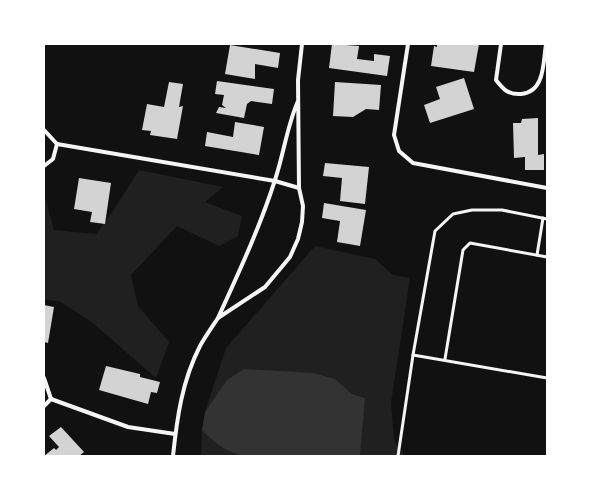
<svg xmlns="http://www.w3.org/2000/svg" width="591" height="500" font-family="'Golos Text',sans-serif">
<style>
.green{fill:#202020}
.water{fill:#333}
.building{fill:#d3d3d3}
.lines{fill:none;stroke-linecap:round;stroke-linejoin:round}
.service{stroke:#f5f5f5;stroke-width:3}
.minor{stroke:#f5f5f5;stroke-width:4}
</style>
<rect width="100%" height="100%" fill="#111"/>
<g class="green">
<polygon points="139,170 223,187 205,202 242,216 238,236 219,246 177,226 131,275 138,306 169,342 156,378 93,323 61,302 44,299 44,194 54,230 96,234 113,211"/>
<polygon points="315,246 375,259 393,275 410,278 391,403 394,440 405,456 358,456 365,398 352,394 335,379 215,399 205,412 226,348"/>
<path d="M202,430C214,443 225,451 242,456H201Z"/>
</g>
<path class="water" d="M244,369L313,373L335,379L352,394L365,398L360,455L242,456C225,451 214,443 202,430L205,412L227,380Z"/>
<g class="building">
<polygon points="332,44 359,46 357,59 374,61 374,54 390,56 387,76 329,68"/>
<polygon points="437,44 479,44 474,72 431,66 434,46 437,47"/>
<polygon points="230,45 280,53 278,68 255,64 255,79 225,74"/>
<polygon points="464,78 474,109 430,123 424,105 440,99 436,87"/>
<polygon points="217,81 274,89 272,104 251,101 247,104 244,118 216,113 219,107 226,108 222,105 224,95 215,94"/>
<polygon points="169,82 183,84 179,107 183,106 177,139 150,135 151,131 142,130 147,104 164,107"/>
<polygon points="335,82 381,85 379,110 366,109 353,117 333,116"/>
<polygon points="538,118 538,155 544,154 544,170 525,170 525,157 514,158 513,123 521,123 522,119"/>
<polygon points="235,122 264,127 259,155 205,146 207,132 233,137"/>
<polygon points="325,163 369,167 365,204 340,201 342,178 323,176"/>
<polygon points="79,178 111,183 105,224 90,222 92,212 74,209"/>
<polygon points="324,203 366,210 360,246 337,242 340,221 322,218"/>
<polygon points="44,305 54,307 48,343 44,342"/>
<polygon points="106,366 140,374 140,377 160,382 157,393 151,392 148,404 99,390"/>
<polygon points="61,427 84,452 79,456 44,456 54,448 56,450 59,447 49,436"/>
</g>
<g class="lines">
<g class="service">
<polyline points="537,255 543,218"/>
<polyline points="413,355 547,378"/>
<polyline points="445,359 463,250 470,243 547,257"/>
<polyline points="398,456 413,355 435,231 453,214 472,210 502,210 547,219"/>
</g>
<g class="minor">
<polyline points="408,44 394,135 399,151 413,163 547,188"/>
<path d="M501,44L496,80C503,89 508,95 521,94C545,92 543,63 546,44"/>
<path d="M298,101C287,126 284,153 275,180C260,227 239,272 218,318L265,287L290,257L298,239L302,222L303,206L299,188L298,80L302,44"/>
<polyline points="44,130 57,144 275,181 299,188"/>
<polyline points="44,166 53,159 57,144"/>
<polyline points="44,378 51,399"/>
<polyline points="51,399 128,427 175,434"/>
<polyline points="44,406 51,399"/>
<path d="M173,456C177,418 182,381 200,346C205,337 212,327 218,318"/>
</g>
</g>
<rect width="591" height="500" fill="none" stroke="#ffffff" stroke-width="90"/>
</svg>
